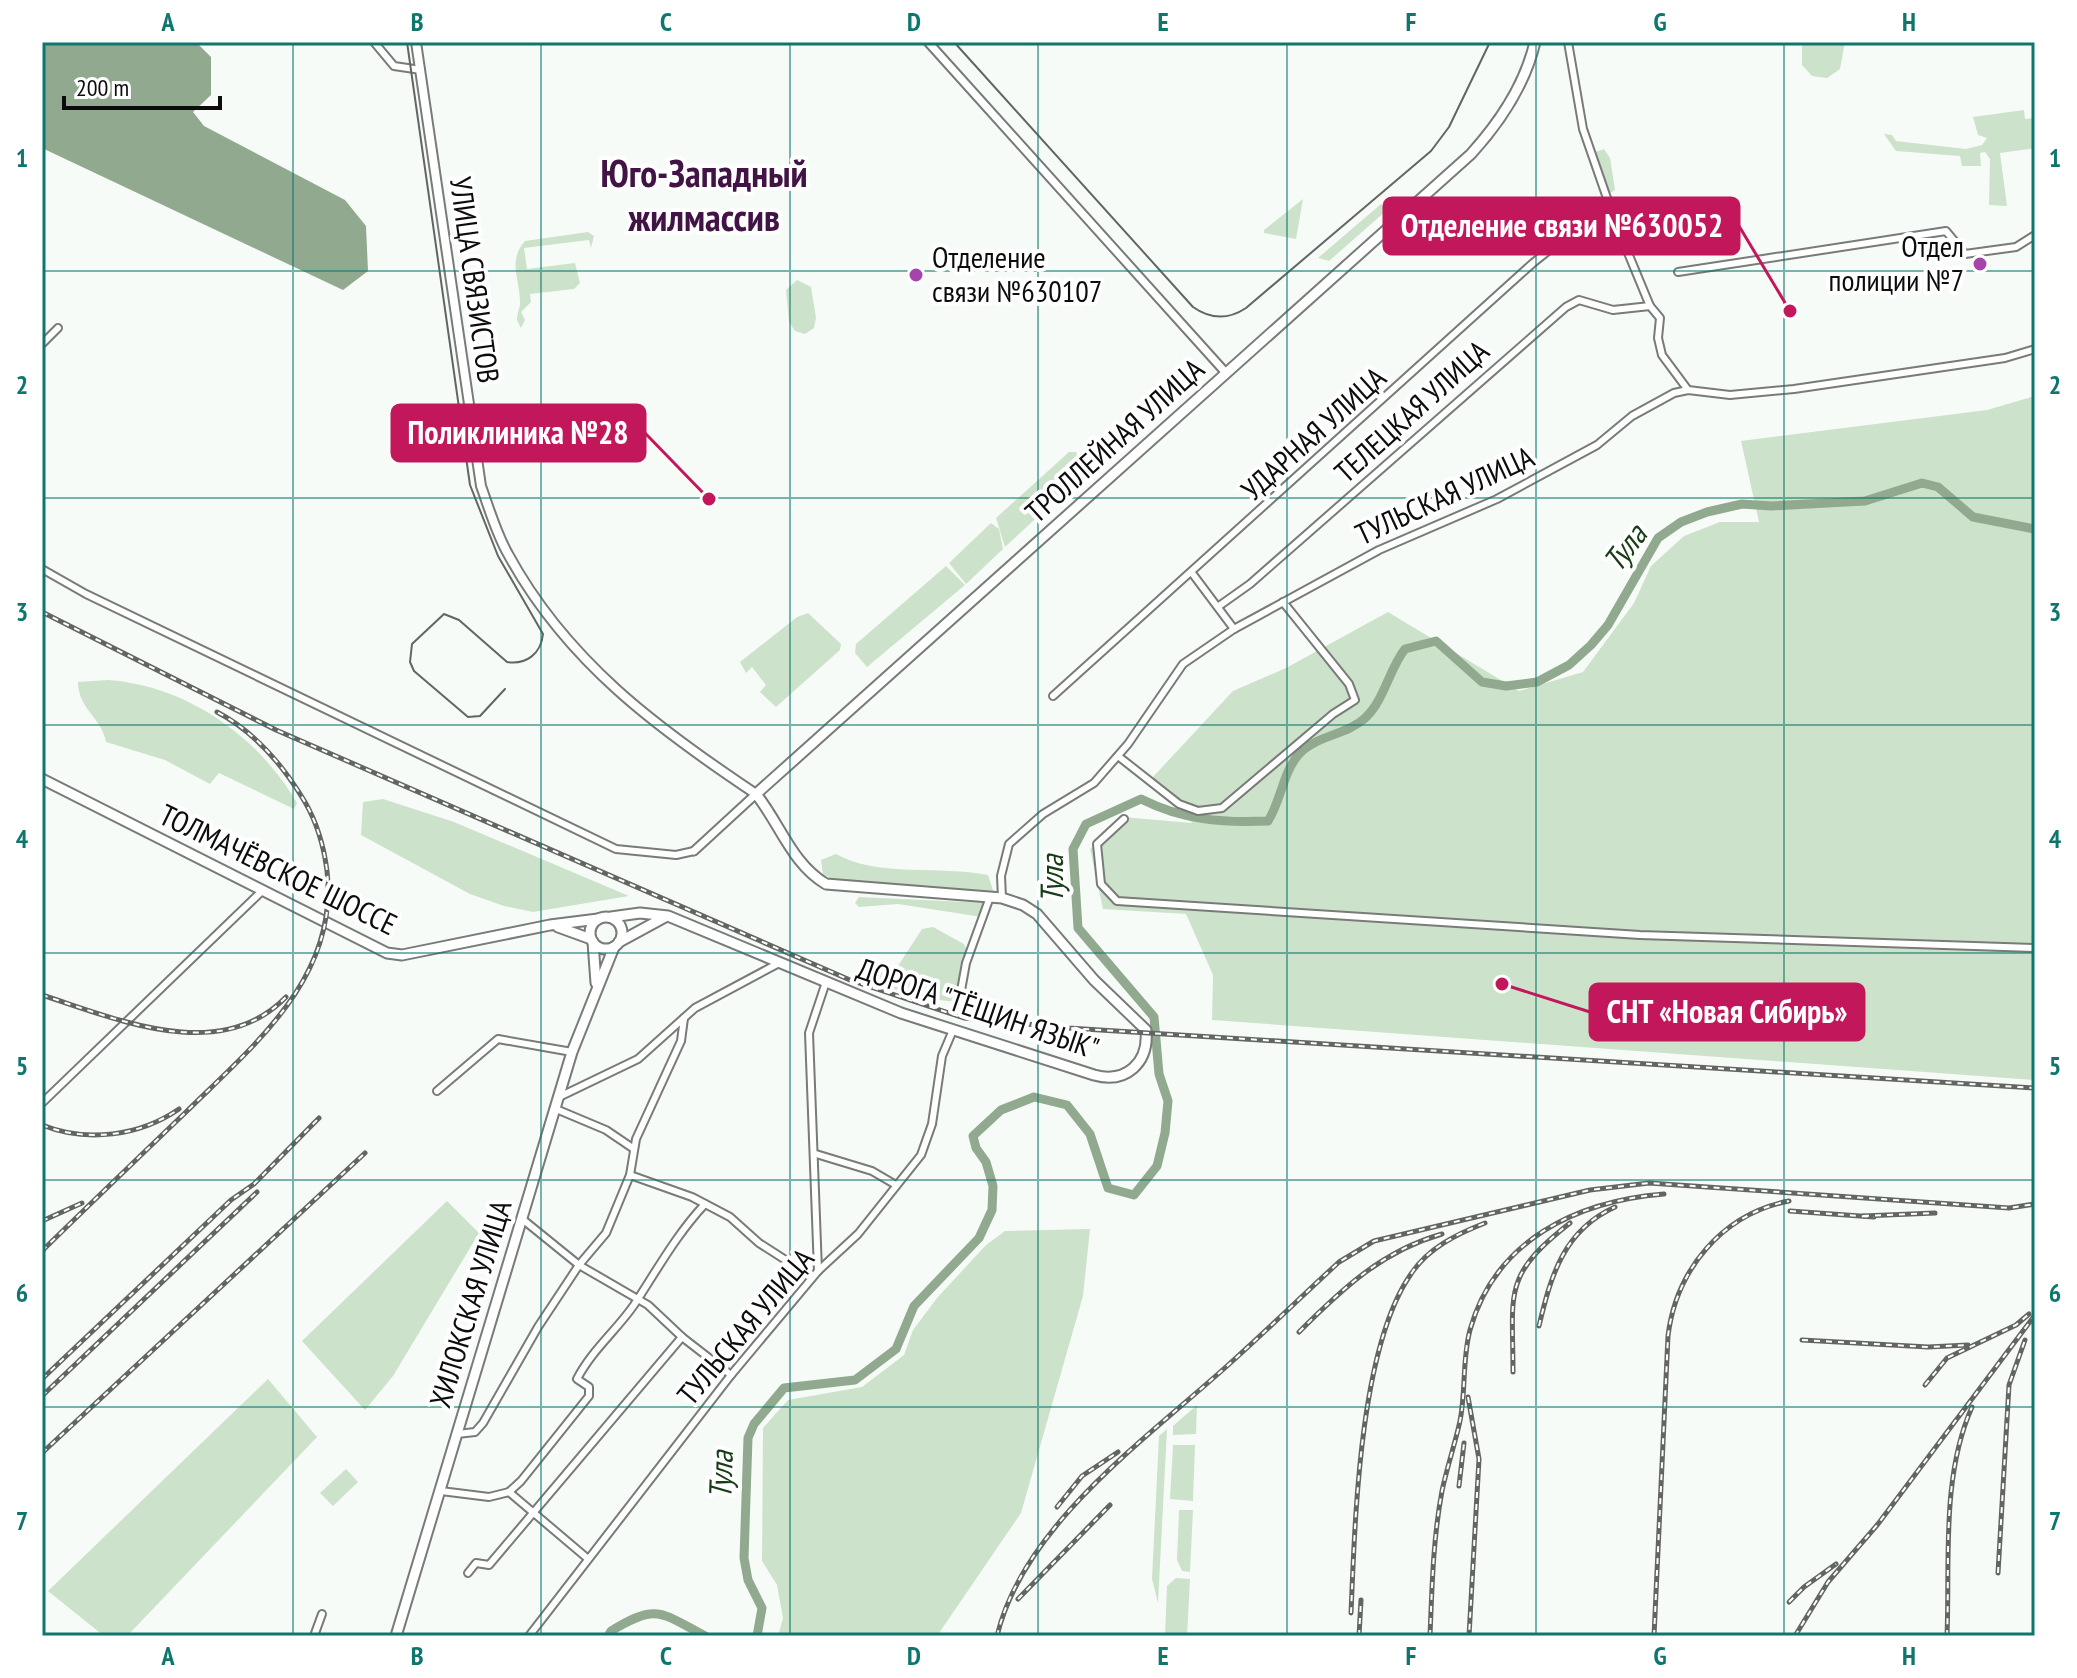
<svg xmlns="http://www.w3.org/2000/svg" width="2077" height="1678" font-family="'PT Sans Narrow',sans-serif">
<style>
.green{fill:#cce2ca}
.water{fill:#91a98e}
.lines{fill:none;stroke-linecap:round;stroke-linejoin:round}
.river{stroke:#91a98e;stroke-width:9}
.minor-casing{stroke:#787b77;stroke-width:10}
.tertiary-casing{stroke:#787b77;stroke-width:11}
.secondary-casing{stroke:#787b77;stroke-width:12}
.primary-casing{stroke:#787b77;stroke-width:13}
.minor{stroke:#fff;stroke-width:6}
.tertiary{stroke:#fff;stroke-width:7}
.secondary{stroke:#fff;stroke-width:8}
.primary{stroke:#fff;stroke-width:9}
.tram{stroke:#636563;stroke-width:2}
.rail-casing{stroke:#636563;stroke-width:5}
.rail{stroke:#fff;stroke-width:2;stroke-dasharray:6;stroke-linecap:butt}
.grid{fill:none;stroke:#0f766e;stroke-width:2;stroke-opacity:0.55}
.poi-dot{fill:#a545ac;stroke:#fff;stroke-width:3}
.labels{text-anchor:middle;stroke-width:8;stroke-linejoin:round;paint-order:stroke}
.poi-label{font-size:30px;fill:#0b0c0b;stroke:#fff;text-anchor:end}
.street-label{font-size:30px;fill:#0b0c0b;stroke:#fff}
.water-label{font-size:32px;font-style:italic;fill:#173c16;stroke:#fff}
.district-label{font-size:38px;font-weight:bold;fill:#421445;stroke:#fff}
.leader{fill:none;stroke:#c2185b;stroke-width:3}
.callout-dot{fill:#c2185b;stroke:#fff;stroke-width:3}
.callout{fill:#c2185b;stroke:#c2185b;stroke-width:3}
.callout-label{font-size:32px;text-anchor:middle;font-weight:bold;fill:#fff}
.neatline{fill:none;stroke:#0f766e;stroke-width:3}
.grid-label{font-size:26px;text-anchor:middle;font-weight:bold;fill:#0f766e}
</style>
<rect width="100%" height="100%" fill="#f7fbf7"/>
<g class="green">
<polygon points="1802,42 1845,42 1840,69 1827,78 1812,76 1802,65"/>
<polygon points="2024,110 2025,119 2035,118 2035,148 2000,153 2007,206 1989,205 1990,159 1985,152 1980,153 1981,166 1962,166 1960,156 1896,151 1884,134 1892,135 1896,141 1966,149 1982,145 1987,138 1978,135 1973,117"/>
<polygon points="1604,149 1610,158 1615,190 1610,193 1595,152"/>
<polygon points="1303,199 1296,239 1264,233 1264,230"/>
<polygon points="1381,204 1387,210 1329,261 1318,258"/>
<path d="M588,232L594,236L591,248L589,240L524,248L527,269L575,263L580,283L574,289L530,294L531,302L521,312L525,320L521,328L517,320C517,312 521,307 520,300C519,277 508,260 525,241Z"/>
<polygon points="797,280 811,287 816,318 814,328 805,334 795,331 789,322 786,290"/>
<polygon points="2035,396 2035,1080 1212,1020 1213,975 1186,914 1103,909 1090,849 1123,817 1192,823 1152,778 1233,691 1286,668 1388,612 1519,691 1583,672 1634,603 1651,566 1684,536 1720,522 1759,522 1741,441 1987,410"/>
<polygon points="1069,452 1076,452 1084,474 1005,547 996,518"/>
<polygon points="991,523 999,529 1003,549 966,584 949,563"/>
<polygon points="946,566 965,585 867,667 855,653 856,644"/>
<polygon points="808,613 841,644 840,650 776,707 760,692 766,685 752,667 746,673 740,662 797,617"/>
<path d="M109,680C187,686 258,736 297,803L294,809L219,773L210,784L165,760L106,742C102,718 78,709 78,682Z"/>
<polygon points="383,799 454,822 629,896 533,912 504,906 470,894 361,835 363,802"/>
<path d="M836,854C879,878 940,865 988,875L994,893L843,885L823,874L821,860Z"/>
<polygon points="859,897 988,903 982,917 898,904 859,907 855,903"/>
<path d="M933,927L964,944L968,952L963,964L956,1002C922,998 886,993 862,967L884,972L896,969L922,929Z"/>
<polygon points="447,1201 479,1233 393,1376 365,1410 302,1341"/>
<polygon points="1090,1229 1083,1296 1021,1513 937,1636 778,1636 783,1618 777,1585 762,1561 763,1428 788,1400 862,1387 904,1355 913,1330 937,1298 986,1245 1005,1231"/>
<polygon points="268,1379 317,1437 130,1633 104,1636 48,1591"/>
<polygon points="1197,1405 1196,1434 1173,1435 1173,1426"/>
<polygon points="1167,1429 1158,1603 1152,1579 1159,1436"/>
<polygon points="1173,1445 1195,1445 1193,1501 1170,1499"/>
<polygon points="346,1469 358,1482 333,1506 320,1493"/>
<polygon points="1179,1510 1193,1510 1190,1572 1182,1571 1177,1560"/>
<polygon points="1176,1578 1190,1579 1187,1636 1165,1636 1167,1586"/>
</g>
<polygon class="water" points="42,42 196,42 211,57 211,95 193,112 204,126 345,200 366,226 368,271 343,290 42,148"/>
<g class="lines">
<g class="river">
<path d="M608,1636L611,1631C657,1603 660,1612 705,1636"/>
<path d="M757,1636L762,1608L748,1580L744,1558L748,1438L754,1424L784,1388L855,1380L896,1349L914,1306L979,1238L992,1210L993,1186L986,1162L976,1148L973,1136L1001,1110L1034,1097L1067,1105L1090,1134L1108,1188L1134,1195L1157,1166L1165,1133L1168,1101L1159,1074L1154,1017L1078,928L1073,849L1086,824L1141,799C1183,820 1221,823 1268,821C1281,801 1283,772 1299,754C1315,736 1346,735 1364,719C1384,702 1389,669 1405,649L1436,641L1482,682L1506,686L1537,682L1569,665L1591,645L1608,625L1658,538L1681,522L1707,512L1742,504L1771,506L1865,501L1922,483L1938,487L1973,517L2035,529"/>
</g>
<g class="minor-casing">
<g id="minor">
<polyline points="374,42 394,66 421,70"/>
<polyline points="1568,42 1583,129 1616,224 1650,306 1660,318 1658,338 1662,355 1688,390"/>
<polyline points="1678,272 1946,231 1965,254 2016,247 2035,235"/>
<polyline points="42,344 58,328"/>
<polyline points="42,569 86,594 616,849 676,855 694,851"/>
<polyline points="1192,573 1234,629"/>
<polyline points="1219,606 1250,584 1566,307 1579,300 1613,310 1650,306"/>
<polyline points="1053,696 1533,263 1553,247 1616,224"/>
<polyline points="1118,756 1179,804 1198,811 1222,808 1333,714 1355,700 1349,684 1283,602"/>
<polyline points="1124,819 1097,844 1101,884 1117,901 1640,935 2035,948"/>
<polyline points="1002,898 1001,876 1009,844 1043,814 1094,783 1128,744 1183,664 1234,629 1379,550 1497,499 1597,445 1632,416 1674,393 1688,390 1730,395 1794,389 2005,358 2035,349"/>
<polyline points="958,1007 966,963 990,897"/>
<polyline points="437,1091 498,1039 572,1052"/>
<polyline points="559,1097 638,1059 695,1008 779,963"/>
<polyline points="42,1103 262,891"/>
<polyline points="556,1109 606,1130 634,1149"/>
<polyline points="816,1154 872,1171 896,1185"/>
<polyline points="630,1175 692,1197 730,1217 759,1243 812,1277"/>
<polyline points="521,1218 579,1265 648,1305 682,1337 731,1375"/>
<polyline points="818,1271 809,1033 826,982"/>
<polyline points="457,1434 475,1432 483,1423 538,1327 579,1265 606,1233 630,1175 636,1139 681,1041 684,1018"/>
<polyline points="441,1491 489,1497 509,1492 587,1558"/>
<path d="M509,1492L521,1481L589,1396V1387L577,1379C592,1350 616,1331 634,1305C657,1270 676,1235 705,1204"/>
<polyline points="468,1573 476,1563 489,1565 682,1337"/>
<polyline points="314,1636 322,1614"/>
<polyline points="529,1636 731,1375 818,1271 858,1234 921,1155 932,1124 942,1056 953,1030"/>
</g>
</g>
<g class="tertiary-casing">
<g id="tertiary">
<polyline points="928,42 1226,373"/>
<polyline points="694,851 756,794"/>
</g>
</g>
<g class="secondary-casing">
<path id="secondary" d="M416,42L481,486C489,508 496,533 508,554C566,661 657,728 756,794"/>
</g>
<g class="primary-casing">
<g id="primary">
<polyline points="42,779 387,953 402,955 550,925 598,919"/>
<path d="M611,917L640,913L668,916L901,1013L1094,1075C1126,1084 1149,1063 1146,1030L1094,980L1037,914L1023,905L1002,898L826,884C792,864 780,824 756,794L1471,154C1501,121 1525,85 1535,42"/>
<circle cx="606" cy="933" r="16"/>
<polyline points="558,927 591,939"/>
<polyline points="593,942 596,983"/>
<polyline points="619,942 665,917"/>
<polyline points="396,1636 572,1052 614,947"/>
</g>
</g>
<use href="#minor" class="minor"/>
<use href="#tertiary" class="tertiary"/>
<use href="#secondary" class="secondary"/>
<use href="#primary" class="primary"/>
<g class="tram">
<path d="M407,42L470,485L498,556L543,634C541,654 526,665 507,662L459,620L444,614L412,644L410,662L414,671L468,717L480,716L505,689"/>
<path d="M954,42L1193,307C1210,319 1228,320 1246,308L1431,151L1449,127L1490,42"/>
</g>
<g class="rail-casing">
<g id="rail">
<polyline points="42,612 276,730 850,980 964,1018 1068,1028 2035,1088"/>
<path d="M42,995C117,1019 220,1065 286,997"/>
<path d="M42,1125C87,1143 140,1136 179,1109"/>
<polyline points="1790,1211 1874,1217"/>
<polyline points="1863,1216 1935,1213"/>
<polyline points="42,1221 82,1203"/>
<path d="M42,1251C90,1204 138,1158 186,1112C254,1045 339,977 327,871C324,847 317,823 305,802C283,765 255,732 217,712"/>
<path d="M1539,1326C1551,1275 1564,1230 1615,1207"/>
<path d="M1299,1332C1342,1289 1382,1251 1442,1234"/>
<polyline points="1802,1340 1928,1347 1968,1345"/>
<path d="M1513,1372C1513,1292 1502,1276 1570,1223"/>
<polyline points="42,1379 231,1200 254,1184 319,1118"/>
<polyline points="1925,1385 1947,1358 2016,1325 2029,1314"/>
<polyline points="42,1396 257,1192"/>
<polyline points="1468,1397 1479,1459 1469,1636"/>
<polyline points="42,1453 365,1153"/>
<polyline points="1459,1486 1464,1443"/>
<polyline points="1057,1507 1082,1476 1118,1452"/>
<polyline points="1998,1573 2009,1385 2025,1340"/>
<polyline points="1018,1599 1110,1505"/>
<polyline points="1789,1602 1804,1587 1836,1564"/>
<path d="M1351,1613C1355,1522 1359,1348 1411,1274C1428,1248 1457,1234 1485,1223"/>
<path d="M997,1636C1023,1526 1147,1438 1227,1366C1265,1332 1302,1296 1339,1262L1374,1241L1590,1190L1649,1183L2009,1208L2035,1204"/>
<polyline points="1359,1636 1361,1600"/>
<path d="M1430,1636C1432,1587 1433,1539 1442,1491C1447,1467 1455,1444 1460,1421C1466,1391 1462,1360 1470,1330C1495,1240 1577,1201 1664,1194"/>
<path d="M1654,1636L1668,1336C1676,1270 1722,1214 1789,1201"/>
<polyline points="1795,1636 1828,1582 1878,1524 2035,1315"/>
<path d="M1947,1636C1950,1561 1941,1477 1972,1407"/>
</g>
</g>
<use href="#rail" class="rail"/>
</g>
<path class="grid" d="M293,42V1636M541,42V1636M790,42V1636M1038,42V1636M1287,42V1636M1536,42V1636M1784,42V1636M42,271H2035M42,498H2035M42,725H2035M42,953H2035M42,1180H2035M42,1407H2035"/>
<g class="poi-dot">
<circle cx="1980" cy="264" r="8"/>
<circle cx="916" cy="275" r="8"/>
</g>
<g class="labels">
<g class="poi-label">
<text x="1964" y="257">Отдел<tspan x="1964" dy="34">полиции №7</tspan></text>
<text x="932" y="268" text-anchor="start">Отделение<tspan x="932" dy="34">связи №630107</tspan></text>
</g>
<g class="street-label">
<text transform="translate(474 280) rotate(82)" y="10">УЛИЦА СВЯЗИСТОВ</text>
<text transform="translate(1412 412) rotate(-42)" y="10">ТЕЛЕЦКАЯ УЛИЦА</text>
<text transform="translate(1314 434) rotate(-42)" y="10">УДАРНАЯ УЛИЦА</text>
<text transform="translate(1115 441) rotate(-42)" y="10">ТРОЛЛЕЙНАЯ УЛИЦА</text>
<text transform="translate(1445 496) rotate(-25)" y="10">ТУЛЬСКАЯ УЛИЦА</text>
<text transform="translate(278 870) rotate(26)" y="10">ТОЛМАЧЁВСКОЕ ШОССЕ</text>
<text transform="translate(978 1009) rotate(19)" y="10">ДОРОГА "ТЁЩИН ЯЗЫК"</text>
<text transform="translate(471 1304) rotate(-73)" y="10">ХИЛОКСКАЯ УЛИЦА</text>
<text transform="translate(746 1327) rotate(-50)" y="10">ТУЛЬСКАЯ УЛИЦА</text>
</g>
<g class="water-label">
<text transform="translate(1625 548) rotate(-53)" y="11">Тула</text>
<text transform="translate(1052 879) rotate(-90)" y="11">Тула</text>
<text transform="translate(721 1475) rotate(-88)" y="11">Тула</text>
</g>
<g class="district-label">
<text x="704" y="187">Юго-Западный<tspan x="704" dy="44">жилмассив</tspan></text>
</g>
</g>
<path class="leader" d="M1790 311L1739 226M709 499L645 433M1502 984L1590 1012"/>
<g class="callout-dot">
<circle cx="1790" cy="311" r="8"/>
<circle cx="709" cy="499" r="8"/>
<circle cx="1502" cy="984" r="8"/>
</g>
<g class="callout">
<rect x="1384" y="198" width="355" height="56" rx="8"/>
<rect x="392" y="405" width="253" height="56" rx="8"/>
<rect x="1590" y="984" width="274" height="56" rx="8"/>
</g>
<g class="callout-label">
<text x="1562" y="237">Отделение связи №630052</text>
<text x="518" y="444">Поликлиника №28</text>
<text x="1727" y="1023">СНТ «Новая Сибирь»</text>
</g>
<rect width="2077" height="1678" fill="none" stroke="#ffffff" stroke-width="88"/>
<path d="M64 96v12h156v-12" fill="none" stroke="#0b0c0b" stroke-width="4"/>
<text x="76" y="96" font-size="24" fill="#0b0c0b" stroke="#ffffff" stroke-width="6" paint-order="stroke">200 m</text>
<rect x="44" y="44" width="1989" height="1590" class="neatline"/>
<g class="grid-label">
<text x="168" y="31">A</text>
<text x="417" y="31">B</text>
<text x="666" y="31">C</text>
<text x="914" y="31">D</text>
<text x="1163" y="31">E</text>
<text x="1411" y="31">F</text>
<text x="1660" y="31">G</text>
<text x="1909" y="31">H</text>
<text x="22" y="167">1</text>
<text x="2055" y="167">1</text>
<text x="22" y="394">2</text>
<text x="2055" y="394">2</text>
<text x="22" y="621">3</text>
<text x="2055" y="621">3</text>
<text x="22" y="848">4</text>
<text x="2055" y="848">4</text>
<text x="22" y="1075">5</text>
<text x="2055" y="1075">5</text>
<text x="22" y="1302">6</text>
<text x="2055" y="1302">6</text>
<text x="22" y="1530">7</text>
<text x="2055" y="1530">7</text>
<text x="168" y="1665">A</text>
<text x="417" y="1665">B</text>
<text x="666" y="1665">C</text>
<text x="914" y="1665">D</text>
<text x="1163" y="1665">E</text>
<text x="1411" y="1665">F</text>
<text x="1660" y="1665">G</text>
<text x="1909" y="1665">H</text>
</g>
</svg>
